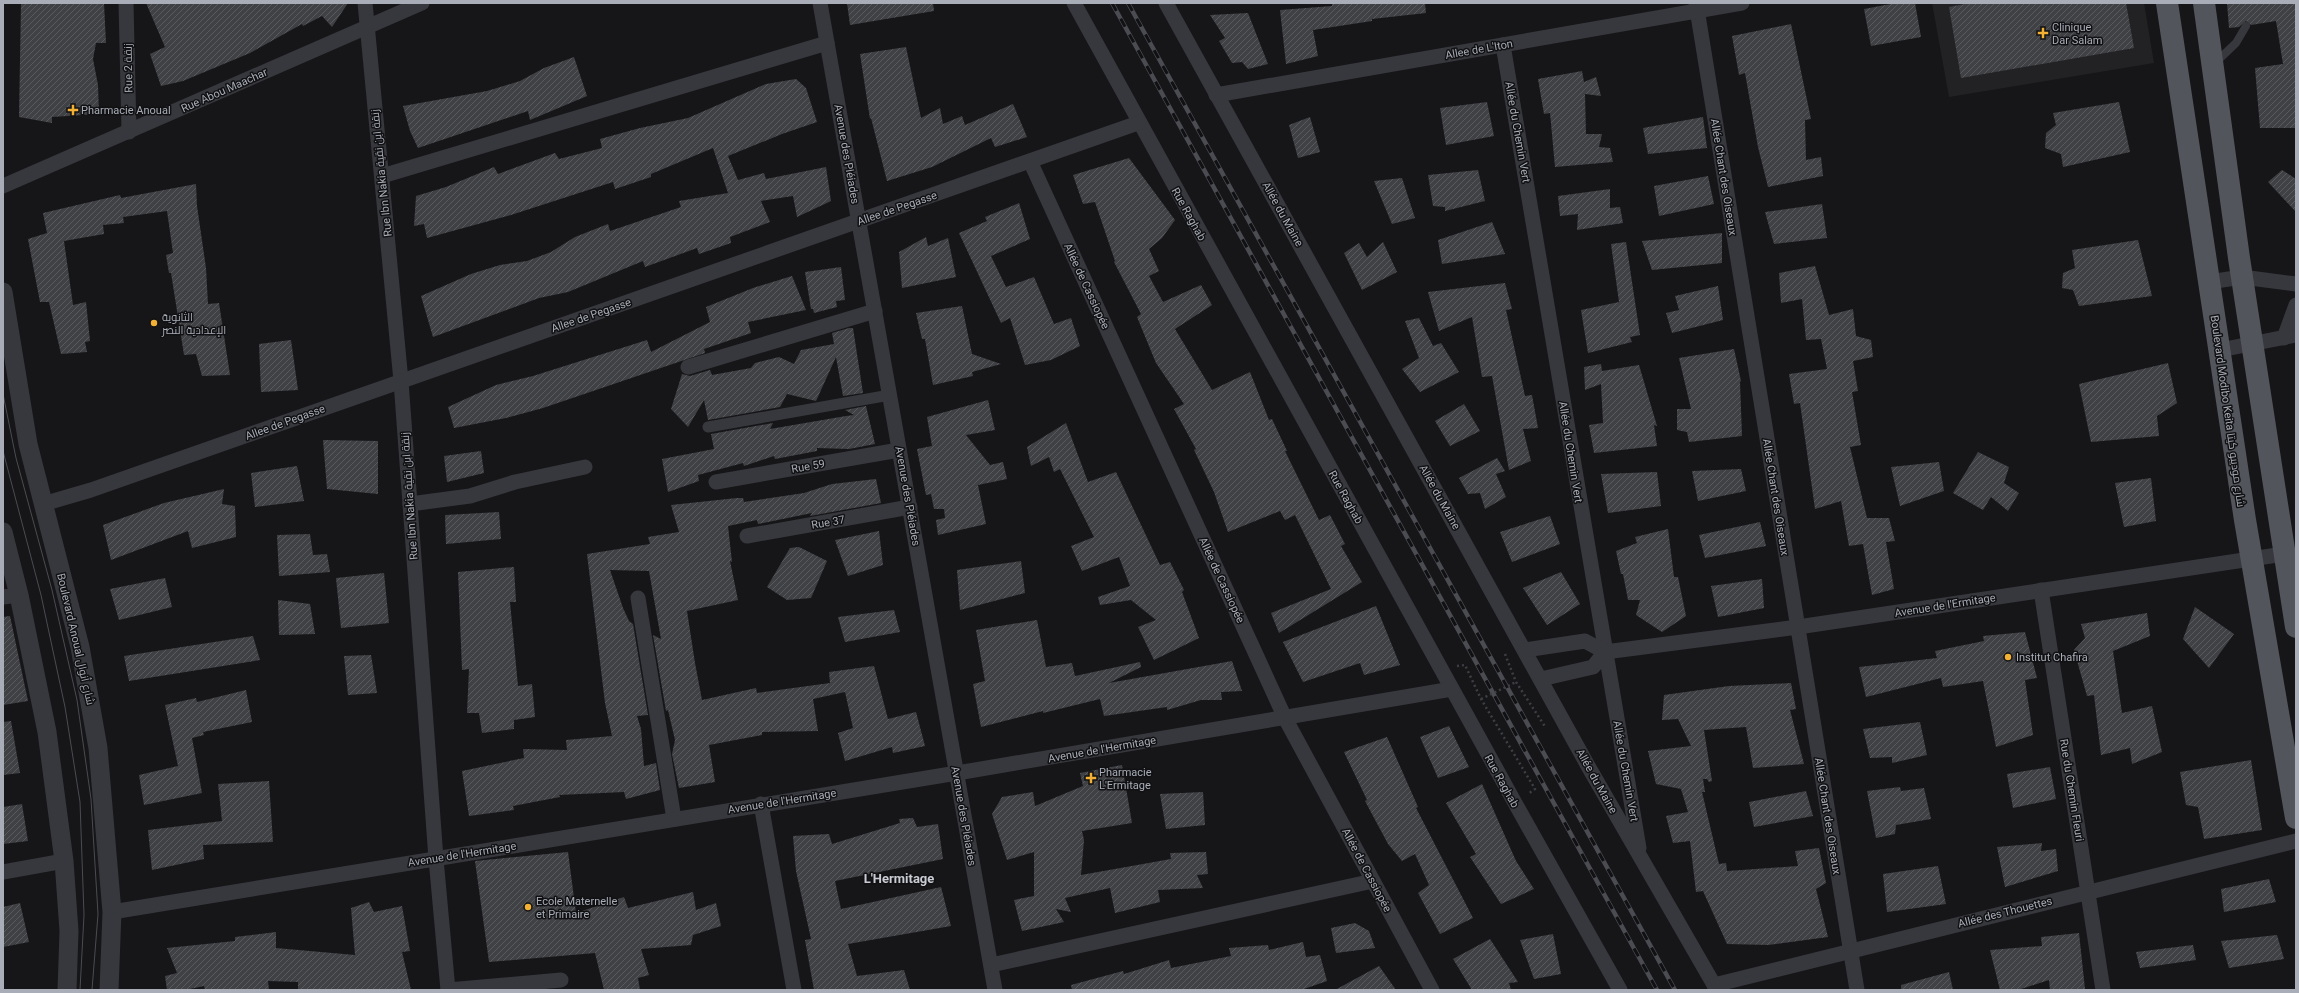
<svg xmlns="http://www.w3.org/2000/svg" width="2299" height="993" font-family="Roboto,Cairo,sans-serif">
<style>
.built{fill:#222225}
.building{fill:url(#building-hatch)}
.lines{fill:none;stroke-linecap:round;stroke-linejoin:round}
.path{stroke:#3d3f44;stroke-width:2.5;stroke-dasharray:2 3;stroke-linecap:butt}
.service{stroke:#37383d;stroke-width:8}
.pedestrian{stroke:#37383d;stroke-width:11}
.minor{stroke:#37383d;stroke-width:15}
.tertiary{stroke:#37383d;stroke-width:19}
.primary{stroke:#53555c;stroke-width:22}
.tram{stroke:#4a4c52;stroke-width:1}
.rail-casing{stroke:#4a4c52;stroke-width:4.5}
.rail{stroke:#111113;stroke-width:3;stroke-dasharray:9;stroke-linecap:butt}
.path-bridge{stroke:#3d3f44;stroke-width:2.5;stroke-dasharray:2 3;stroke-linecap:butt}
.poi-dot{fill:#f2b134;stroke:#111113;stroke-width:1.5}
.labels{text-anchor:middle;stroke-width:3;stroke-linejoin:round;paint-order:stroke}
.poi-label{font-size:11px;fill:#a8adb8;stroke:#111113;text-anchor:start}
.street-label{font-size:11px;fill:#a8adb8;stroke:#111113}
.quarter-label{font-size:13px;font-weight:bold;fill:#c9ccd4;stroke:#111113}
</style>
<defs>
<pattern id="building-hatch" width="6" height="6" patternUnits="userSpaceOnUse"><rect width="6" height="6" fill="#404145"/><path d="M-1 1l2-2M0 6l6-6M5 7l2-2" fill="none" stroke="#595a5e"/></pattern>
</defs>
<rect width="100%" height="100%" fill="#161618"/>
<polygon class="built" points="1932,3 2144,3 2154,63 1949,97"/>
<g class="building">
<polygon points="21,3 104,3 106,43 96,43 93,59 98,85 99,114 52,117 52,123 19,117"/>
<polygon points="146,3 348,3 332,27 322,16 303,26 302,24 250,53 183,81 161,86 150,54 165,47"/>
<polygon points="847,3 933,3 934,11 850,25"/>
<polygon points="1332,3 1425,3 1426,13 1372,19 1372,21 1313,30 1318,56 1286,64 1280,10 1332,6"/>
<polygon points="1896,3 1915,3 1921,37 1871,46 1864,9"/>
<polygon points="1970,3 2126,3 2134,48 1961,78 1949,7"/>
<polygon points="2227,3 2296,3 2296,128 2260,128 2255,68 2283,64 2276,21 2251,25 2246,21 2239,27 2229,28"/>
<polygon points="1248,13 1268,64 1248,69 1242,62 1232,63 1219,41 1225,38 1210,15"/>
<polygon points="1791,24 1811,119 1805,120 1806,160 1821,157 1823,176 1768,187 1758,147 1745,73 1739,75 1732,36"/>
<polygon points="906,47 921,118 940,108 943,124 962,116 965,125 1013,104 1027,137 995,147 991,138 932,167 887,181 871,118 870,119 860,54"/>
<polygon points="574,57 587,96 530,120 528,111 418,148 410,131 403,106 487,91 520,81 544,68"/>
<polygon points="1582,71 1584,82 1596,77 1601,96 1585,94 1586,134 1602,134 1599,147 1610,148 1613,162 1555,167 1550,113 1544,114 1538,79"/>
<polygon points="796,79 806,88 817,122 782,134 728,156 738,180 764,173 766,179 826,167 831,201 797,217 793,196 761,201 770,222 730,237 731,243 699,254 697,248 645,267 643,261 568,292 539,298 433,337 421,296 471,274 500,265 527,261 551,252 575,237 608,224 610,231 681,207 679,201 728,193 713,148 651,174 651,177 615,189 613,182 511,215 427,238 424,224 414,226 416,196 446,187 494,167 498,174 555,153 559,159 602,148 600,139 640,128 688,118 766,84"/>
<polygon points="1487,102 1494,136 1446,145 1440,108"/>
<polygon points="2119,102 2130,152 2063,167 2061,154 2045,148 2046,133 2056,125 2053,113"/>
<polygon points="1310,117 1320,152 1298,158 1289,125"/>
<polygon points="1703,117 1707,148 1648,154 1643,128"/>
<polygon points="1129,158 1175,220 1162,238 1149,249 1159,271 1149,276 1163,302 1201,285 1212,305 1175,329 1212,390 1250,372 1269,420 1272,419 1287,451 1285,451 1319,520 1330,515 1345,544 1341,546 1362,582 1279,633 1271,613 1331,589 1295,515 1285,520 1280,511 1228,532 1214,492 1194,450 1196,449 1174,409 1184,404 1156,363 1137,317 1141,314 1114,262 1115,261 1095,202 1083,204 1073,175"/>
<polygon points="1478,170 1485,201 1445,211 1445,207 1433,206 1428,175"/>
<polygon points="2282,170 2296,179 2296,212 2268,182"/>
<polygon points="1708,176 1714,204 1659,216 1654,186"/>
<polygon points="1402,178 1415,218 1392,224 1374,181"/>
<polygon points="196,184 197,206 206,268 208,304 219,303 230,375 202,376 196,354 184,355 171,273 169,273 166,255 173,253 167,211 123,217 124,223 103,225 104,234 64,241 73,305 86,302 90,341 85,342 87,352 61,354 49,302 40,302 28,239 47,233 43,213 120,195 121,198"/>
<polygon points="1610,189 1610,208 1620,207 1623,223 1577,230 1578,214 1560,216 1558,196"/>
<polygon points="1019,203 1030,239 991,256 1006,287 1034,277 1054,324 1071,318 1080,346 1051,360 1025,365 1010,318 1001,323 959,233 987,221 985,217"/>
<polygon points="1822,204 1827,238 1774,244 1765,212"/>
<polygon points="1492,222 1505,254 1442,264 1438,240"/>
<polygon points="1722,233 1722,263 1652,270 1642,241"/>
<polygon points="926,237 928,246 948,238 956,277 902,288 899,252"/>
<polygon points="2138,240 2152,296 2079,306 2073,290 2062,288 2063,273 2075,268 2072,250"/>
<polygon points="1383,242 1397,272 1362,290 1344,253 1359,243 1367,257"/>
<polygon points="1626,242 1640,335 1630,337 1632,342 1588,353 1581,310 1619,302 1611,244"/>
<polygon points="1815,266 1829,315 1853,309 1856,336 1871,340 1873,357 1853,361 1858,391 1852,392 1861,445 1850,447 1867,518 1889,518 1895,541 1886,542 1894,589 1872,595 1863,544 1849,546 1841,501 1815,509 1800,403 1794,404 1789,374 1827,369 1821,339 1806,340 1802,299 1781,303 1779,273"/>
<polygon points="841,267 845,300 836,301 837,307 814,313 813,309 811,309 805,272"/>
<polygon points="792,276 806,310 748,322 751,333 704,349 705,353 543,408 506,418 454,428 448,407 496,385 533,376 647,340 651,352 710,322 706,307 753,288"/>
<polygon points="1505,283 1512,309 1506,310 1525,396 1532,395 1538,428 1523,429 1531,461 1509,470 1492,376 1482,377 1472,317 1439,331 1428,292"/>
<polygon points="1718,286 1723,320 1672,333 1666,313 1679,310 1675,296"/>
<polygon points="962,306 972,354 1001,364 972,372 973,376 933,385 925,339 922,339 916,313"/>
<polygon points="1419,318 1433,346 1441,343 1459,372 1420,392 1402,369 1419,358 1405,321"/>
<polygon points="849,328 853,328 863,393 843,396 836,357 816,401 787,394 780,407 708,420 704,400 688,427 671,409 682,374 690,376 710,370 712,375 751,368 755,363 779,357 794,364 801,350 834,344 832,333"/>
<polygon points="291,340 298,390 261,392 259,344"/>
<polygon points="1734,349 1741,381 1740,382 1742,436 1689,442 1687,432 1677,430 1677,409 1691,409 1679,358"/>
<polygon points="2168,363 2177,403 2157,416 2159,436 2091,442 2079,384"/>
<polygon points="1601,364 1602,371 1639,365 1657,426 1654,425 1657,446 1594,453 1589,425 1603,423 1601,384 1585,390 1584,367"/>
<polygon points="988,400 995,430 966,435 990,465 1003,462 1007,479 978,485 986,524 938,535 936,520 945,518 944,509 934,509 931,494 926,495 917,449 932,446 927,417"/>
<polygon points="1464,404 1480,431 1450,446 1435,421"/>
<polygon points="866,406 875,444 849,449 817,448 817,451 775,459 774,456 744,466 743,463 698,475 699,481 668,492 662,459 714,449 711,434 773,423 770,429 846,416 854,415 845,410"/>
<polygon points="1066,423 1088,482 1116,472 1160,565 1170,562 1184,590 1182,592 1199,638 1154,660 1138,627 1156,620 1131,600 1100,605 1098,597 1130,586 1119,557 1082,571 1071,546 1094,537 1060,469 1054,472 1049,457 1031,466 1027,447"/>
<polygon points="323,440 378,441 378,494 327,489"/>
<polygon points="481,451 484,473 447,482 444,456"/>
<polygon points="1978,452 2009,467 2004,483 2019,493 2008,511 1991,497 1983,510 1953,493"/>
<polygon points="1497,458 1505,471 1496,474 1506,497 1485,509 1480,493 1468,494 1459,478"/>
<polygon points="1939,462 1944,491 1900,506 1891,467"/>
<polygon points="297,466 304,501 255,507 251,473"/>
<polygon points="1741,469 1746,491 1698,501 1692,471"/>
<polygon points="1657,472 1661,506 1608,513 1601,474"/>
<polygon points="2151,478 2156,521 2124,527 2115,483"/>
<polygon points="876,479 881,503 810,516 812,513 758,524 757,520 728,526 732,562 730,561 738,600 687,611 695,663 702,700 756,688 757,693 830,683 829,672 874,666 888,719 916,712 925,746 893,753 892,747 845,761 838,733 853,728 845,692 813,699 818,731 762,732 762,735 709,745 715,782 679,788 672,754 675,740 668,710 666,711 653,635 661,639 649,571 610,570 623,608 629,621 633,624 648,715 637,716 641,729 644,766 656,763 660,790 626,799 624,792 559,795 560,797 513,806 514,810 469,816 462,771 524,758 523,749 567,750 566,740 612,736 605,703 587,554 650,544 648,537 679,532 671,505 737,498 743,498 744,502 804,493 832,484"/>
<polygon points="224,489 222,504 235,506 236,537 192,548 188,531 111,560 103,525 164,503"/>
<polygon points="499,512 501,539 446,544 445,515"/>
<polygon points="1550,516 1560,544 1512,562 1500,532"/>
<polygon points="1760,522 1766,546 1705,558 1699,535"/>
<polygon points="1668,529 1674,577 1678,577 1686,616 1662,632 1636,615 1640,600 1628,600 1623,574 1621,574 1616,551 1637,543 1635,537"/>
<polygon points="879,531 883,565 848,576 835,540"/>
<polygon points="310,534 313,555 327,554 330,572 279,576 277,535"/>
<polygon points="799,547 827,561 811,598 787,600 767,587 790,548"/>
<polygon points="1021,561 1025,593 960,610 957,570"/>
<polygon points="514,567 516,602 510,602 518,686 532,684 535,717 514,720 514,729 482,733 479,713 467,713 469,669 462,670 458,572"/>
<polygon points="1561,572 1580,604 1547,625 1523,588"/>
<polygon points="384,573 389,623 341,628 336,578"/>
<polygon points="165,578 172,607 119,620 110,589"/>
<polygon points="1762,579 1764,608 1718,617 1711,586"/>
<polygon points="278,600 310,604 315,634 279,635"/>
<polygon points="1376,606 1400,665 1364,675 1360,663 1303,682 1283,642"/>
<polygon points="2195,607 2234,634 2209,668 2183,639"/>
<polygon points="894,610 900,632 845,642 838,617"/>
<polygon points="2147,613 2150,636 2113,651 2122,713 2152,706 2162,752 2132,764 2130,748 2101,755 2094,695 2087,696 2074,650 2085,638 2081,624"/>
<polygon points="10,616 28,701 3,705 3,617"/>
<polygon points="1037,620 1046,667 1072,663 1075,676 1140,662 1141,667 1109,683 1232,661 1242,691 1221,692 1222,700 1201,700 1167,710 1167,707 1104,716 1100,699 1043,713 1043,711 981,727 973,684 985,681 976,630"/>
<polygon points="2025,632 2037,678 2025,680 2033,735 1996,747 1983,681 1943,687 1941,678 1866,697 1859,667 1937,658 1935,651 1984,641 1983,636"/>
<polygon points="253,636 260,660 129,681 124,656"/>
<polygon points="371,655 377,693 348,695 344,656"/>
<polygon points="1791,683 1796,709 1790,710 1804,764 1753,768 1746,727 1704,730 1712,781 1709,782 1707,779 1703,779 1705,792 1702,792 1719,864 1726,863 1727,871 1798,866 1795,851 1819,848 1826,883 1816,889 1828,937 1768,945 1727,944 1703,891 1696,892 1690,841 1673,843 1666,816 1688,812 1681,789 1656,784 1648,751 1691,746 1678,719 1662,720 1664,695 1729,686"/>
<polygon points="246,690 252,722 203,732 204,735 192,738 202,793 144,805 139,775 178,766 165,705 196,698 197,702"/>
<polygon points="11,721 20,773 3,775 3,722"/>
<polygon points="1920,722 1927,755 1892,763 1892,757 1870,758 1863,729"/>
<polygon points="1449,726 1469,767 1438,778 1420,737"/>
<polygon points="1387,737 1418,807 1416,808 1473,918 1440,934 1418,893 1429,885 1415,854 1402,861 1388,844 1365,801 1367,800 1344,752"/>
<polygon points="2251,760 2262,830 2204,839 2198,807 2186,805 2180,772"/>
<polygon points="1122,765 1132,823 1082,831 1084,840 1081,875 1171,859 1170,853 1206,852 1208,874 1197,875 1203,888 1158,890 1160,902 1115,913 1110,888 1065,898 1071,912 1056,909 1064,922 1022,931 1014,900 1034,896 1034,852 1007,860 992,814 1002,797 1033,792 1035,806 1083,786 1080,773"/>
<polygon points="2050,767 2056,799 2013,808 2007,774"/>
<polygon points="269,781 273,842 203,845 204,859 152,870 148,830 222,821 218,784"/>
<polygon points="1482,784 1516,861 1534,889 1501,904 1470,857 1476,854 1446,803"/>
<polygon points="1900,787 1901,791 1924,788 1931,819 1896,825 1895,834 1876,838 1867,791"/>
<polygon points="1806,791 1813,816 1754,827 1749,802"/>
<polygon points="1203,792 1205,825 1166,829 1160,794"/>
<polygon points="22,804 28,841 3,844 3,807"/>
<polygon points="913,818 917,827 938,824 943,859 835,881 841,909 941,887 951,926 848,944 857,976 904,970 910,990 814,990 805,940 811,939 796,871 793,836 829,834 832,844 900,823 899,819"/>
<polygon points="2042,843 2041,851 2056,849 2058,871 2005,887 1997,847"/>
<polygon points="568,852 576,913 624,897 628,908 693,892 696,910 716,903 721,926 693,935 691,945 641,949 649,975 638,978 640,990 604,990 595,953 489,962 475,861"/>
<polygon points="1938,866 1946,904 1887,912 1883,874"/>
<polygon points="2269,879 2276,902 2224,912 2221,889"/>
<polygon points="369,902 374,912 402,906 410,951 402,952 411,990 298,990 298,982 268,981 269,990 205,990 204,986 185,990 167,990 165,976 177,973 167,948 235,941 235,937 276,932 276,948 355,955 351,908"/>
<polygon points="20,903 29,942 3,947 3,907"/>
<polygon points="1355,923 1369,931 1375,948 1336,953 1331,928"/>
<polygon points="2079,933 2085,989 2050,990 2049,980 2018,990 2000,990 1990,950 2042,946 2041,937"/>
<polygon points="1553,934 1561,974 1534,979 1520,940"/>
<polygon points="2277,935 2284,959 2229,968 2221,941"/>
<polygon points="1490,939 1518,982 1509,983 1511,990 1472,990 1453,959"/>
<polygon points="1303,942 1306,957 1320,955 1327,981 1301,990 1072,990 1071,985 1123,971 1124,974 1169,960 1171,968 1231,956 1229,948 1268,945 1269,950"/>
<polygon points="2193,945 2196,960 2140,968 2136,952"/>
<polygon points="1379,966 1396,990 1335,990"/>
<polygon points="1949,972 1953,990 1901,990 1901,985"/>
</g>
<g class="lines">
<g class="path">
<polyline points="1505,654 1516,682 1546,728"/>
<polyline points="1457,666 1465,665 1481,699 1535,789 1528,794"/>
</g>
<polyline class="service" points="2215,63 2236,43 2246,26"/>
<polyline class="pedestrian" points="708,427 890,395"/>
<g class="minor">
<polyline points="126,3 129,132"/>
<polyline points="365,3 401,381 436,859 448,990"/>
<polyline points="820,3 995,990"/>
<polyline points="1074,3 1515,803 1620,990"/>
<polyline points="1166,3 1588,766 1717,990"/>
<polyline points="1696,3 1857,990"/>
<polyline points="1503,45 1639,848"/>
<polyline points="1216,95 1742,3"/>
<polyline points="1030,161 1285,718 1432,990"/>
<polyline points="382,176 827,43"/>
<polyline points="3,186 422,3"/>
<polyline points="2209,282 2242,277 2296,284"/>
<polyline points="2284,338 2296,305"/>
<polyline points="2220,350 2296,335"/>
<polyline points="688,367 875,311"/>
<polyline points="716,482 899,450"/>
<polyline points="43,504 91,490 1138,123"/>
<polyline points="410,504 470,496 515,482 585,467"/>
<polyline points="747,536 910,507"/>
<polyline points="2041,590 2103,990"/>
<polyline points="3,597 19,595"/>
<polyline points="638,598 674,819"/>
<polyline points="1525,650 1585,641 1605,652 1798,627 2284,554"/>
<polyline points="1541,679 1593,667 1605,652"/>
<polyline points="761,804 794,990"/>
<polyline points="3,872 64,861"/>
<polyline points="112,912 957,773 1452,689"/>
<polyline points="991,965 1373,881"/>
<polyline points="1714,985 2296,841"/>
<polyline points="448,990 561,980"/>
</g>
<g class="tertiary">
<polyline points="3,292 28,444 80,647 98,748 112,912 109,990"/>
<polyline points="3,532 19,595 47,732 64,861 69,931 67,990"/>
</g>
<g class="primary">
<polyline points="2167,3 2245,520 2296,818"/>
<polyline points="2204,3 2239,258 2296,627"/>
</g>
<g class="tram">
<polyline points="3,394 16,458 52,590 77,700 91,799 98,914 92,990"/>
<polyline points="3,451 41,595 65,707 80,802 84,915 80,990"/>
</g>
<g class="rail-casing">
<g id="rail">
<polyline points="1112,3 1657,990"/>
<polyline points="1128,3 1675,990"/>
</g>
</g>
<use href="#rail" class="rail"/>
<polyline class="path-bridge" points="1481,699 1516,682"/>
</g>
<g class="poi-dot">
<path d="M2041 27h4v4h4v4h-4v4h-4v-4h-4v-4h4z"/>
<path d="M71 104h4v4h4v4h-4v4h-4v-4h-4v-4h4z"/>
<circle cx="154" cy="323" r="4"/>
<circle cx="2008" cy="657" r="4"/>
<path d="M1089 772h4v4h4v4h-4v4h-4v-4h-4v-4h4z"/>
<circle cx="528" cy="907" r="4"/>
</g>
<g class="labels">
<g class="poi-label">
<text x="2052" y="31">Clinique<tspan x="2052" dy="13">Dar Salam</tspan></text>
<text x="81" y="114">Pharmacie Anoual</text>
<text x="162" y="321">الثانوية<tspan x="162" dy="13">الإعدادية النصر</tspan></text>
<text x="2016" y="661">Institut Chafira</text>
<text x="1099" y="776">Pharmacie<tspan x="1099" dy="13">L'Ermitage</tspan></text>
<text x="536" y="905">Ecole Maternelle<tspan x="536" dy="13">et Primaire</tspan></text>
</g>
<g class="street-label">
<text transform="translate(1479 49) rotate(-10)" y="4">Allee de L'Iton</text>
<text transform="translate(128 68) rotate(-91)" y="4">Rue 2 زنقة</text>
<text transform="translate(224 90) rotate(-24)" y="4">Rue Abou Maachar</text>
<text transform="translate(1518 132) rotate(80)" y="4">Allée du Chemin Vert</text>
<text transform="translate(847 154) rotate(80)" y="4">Avenue des Pléiades</text>
<text transform="translate(381 173) rotate(-96)" y="4">Rue Ibn Nakia زنقة ابن نقية</text>
<text transform="translate(1724 177) rotate(81)" y="4">Allée Chant des Oiseaux</text>
<text transform="translate(897 208) rotate(-19)" y="4">Allee de Pegasse</text>
<text transform="translate(1189 214) rotate(61)" y="4">Rue Raghab</text>
<text transform="translate(1283 214) rotate(61)" y="4">Allée du Maine</text>
<text transform="translate(1087 286) rotate(65)" y="4">Allée de Cassiopée</text>
<text transform="translate(591 315) rotate(-19)" y="4">Allee de Pegasse</text>
<text transform="translate(2228 411) rotate(82)" y="4">Boulevard Modibo Keita شارع موديبو كيتا</text>
<text transform="translate(285 422) rotate(-20)" y="4">Allee de Pegasse</text>
<text transform="translate(1571 452) rotate(81)" y="4">Allée du Chemin Vert</text>
<text transform="translate(808 466) rotate(-10)" y="4">Rue 59</text>
<text transform="translate(409 496) rotate(-94)" y="4">Rue Ibn Nakia زنقة ابن نقية</text>
<text transform="translate(908 496) rotate(80)" y="4">Avenue des Pléiades</text>
<text transform="translate(1346 497) rotate(61)" y="4">Rue Raghab</text>
<text transform="translate(1440 497) rotate(61)" y="4">Allée du Maine</text>
<text transform="translate(1776 497) rotate(81)" y="4">Allée Chant des Oiseaux</text>
<text transform="translate(828 522) rotate(-10)" y="4">Rue 37</text>
<text transform="translate(1222 580) rotate(65)" y="4">Allée de Cassiopée</text>
<text transform="translate(1945 605) rotate(-9)" y="4">Avenue de l'Ermitage</text>
<text transform="translate(76 639) rotate(77)" y="4">Boulevard Anoual شارع أنوال</text>
<text transform="translate(1102 749) rotate(-10)" y="4">Avenue de l'Hermitage</text>
<text transform="translate(1626 771) rotate(80)" y="4">Allée du Chemin Vert</text>
<text transform="translate(1502 781) rotate(61)" y="4">Rue Raghab</text>
<text transform="translate(1597 781) rotate(61)" y="4">Allée du Maine</text>
<text transform="translate(2072 790) rotate(81)" y="4">Rue du Chemin Fleuri</text>
<text transform="translate(782 801) rotate(-9)" y="4">Avenue de l'Hermitage</text>
<text transform="translate(964 816) rotate(80)" y="4">Avenue des Pléiades</text>
<text transform="translate(1828 816) rotate(81)" y="4">Allée Chant des Oiseaux</text>
<text transform="translate(462 854) rotate(-9)" y="4">Avenue de l'Hermitage</text>
<text transform="translate(1367 870) rotate(62)" y="4">Allée de Cassiopée</text>
<text transform="translate(2005 912) rotate(-14)" y="4">Allée des Thouettes</text>
</g>
<g class="quarter-label">
<text x="899" y="883">L'Hermitage</text>
</g>
</g>
<rect width="2299" height="993" fill="none" stroke="#a8adb8" stroke-width="8"/>
</svg>
